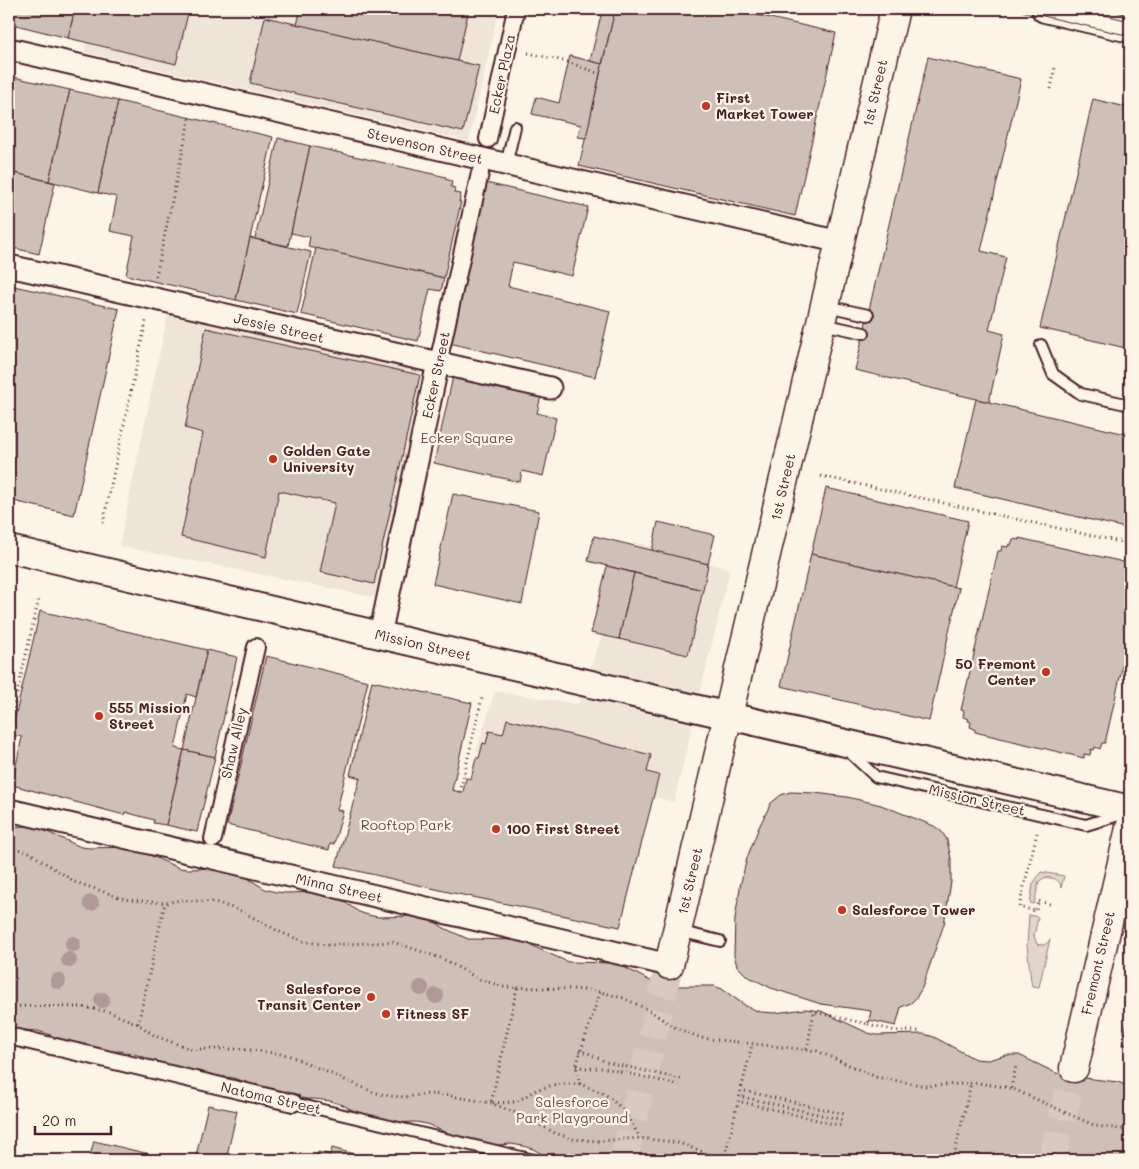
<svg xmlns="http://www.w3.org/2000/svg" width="1139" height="1169" font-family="Mali,sans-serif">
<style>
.built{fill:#eee5d7}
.green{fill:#e2d5ca;stroke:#967a7a}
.building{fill:#cfc0b7;stroke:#4a1f2b}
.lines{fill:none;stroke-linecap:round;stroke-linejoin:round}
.secondary-tunnel{stroke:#d8cac0;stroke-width:28;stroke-dasharray:28 14;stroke-linecap:butt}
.service-casing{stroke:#4a1f2b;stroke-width:14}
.pedestrian-casing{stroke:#4a1f2b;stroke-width:20}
.minor-casing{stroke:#4a1f2b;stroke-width:25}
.tertiary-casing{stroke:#4a1f2b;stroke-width:30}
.secondary-casing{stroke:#4a1f2b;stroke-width:31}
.path{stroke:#4a1f2b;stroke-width:3;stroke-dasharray:1 4;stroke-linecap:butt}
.service{stroke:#fcf5e5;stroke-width:10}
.pedestrian{stroke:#fcf5e5;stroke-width:16}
.minor{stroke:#fcf5e5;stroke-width:21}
.tertiary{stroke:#fcf5e5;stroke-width:26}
.secondary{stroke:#fcf5e5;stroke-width:28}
.tram{stroke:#4a1f2b;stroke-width:1}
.tree{fill:#af9895}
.poi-dot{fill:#c8321e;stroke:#fcf5e5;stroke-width:2}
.labels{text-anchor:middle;stroke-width:4.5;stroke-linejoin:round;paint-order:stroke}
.street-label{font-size:14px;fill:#4a1f2b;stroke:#fcf5e5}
.poi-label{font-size:14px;font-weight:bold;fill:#4a1f2b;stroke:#fcf5e5;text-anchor:start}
.park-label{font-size:14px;fill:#704c53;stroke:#fcf5e5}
</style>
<rect width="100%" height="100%" fill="#fcf5e5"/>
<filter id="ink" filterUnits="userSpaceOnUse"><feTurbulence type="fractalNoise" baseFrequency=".02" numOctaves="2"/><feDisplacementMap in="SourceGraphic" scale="10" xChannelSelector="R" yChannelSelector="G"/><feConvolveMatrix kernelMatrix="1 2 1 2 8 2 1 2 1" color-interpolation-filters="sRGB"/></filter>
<g filter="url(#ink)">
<g class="built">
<polygon points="94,9 499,9 469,141 84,52"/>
<polygon points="168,312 426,372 378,598 119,546"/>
<polygon points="634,542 730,569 674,802 476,751 495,691 578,704"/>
</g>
<g class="green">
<path d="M1041,872L1064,876L1061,888C1060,879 1053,877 1044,878L1039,881L1034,904L1030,903L1033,884Z"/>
<path d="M1029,915L1038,917L1034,936L1037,944C1043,946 1047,945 1050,939L1039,987L1032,986L1031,981L1027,945Z"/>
</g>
<g class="building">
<polygon points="15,9 75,9 68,38 12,24"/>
<polygon points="75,9 189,9 176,64 68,38"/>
<polygon points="301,9 469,9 457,61 297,25"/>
<polygon points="615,9 731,9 836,33 795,216 579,166"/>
<polygon points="602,11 614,14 602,64 590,61"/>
<polygon points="265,17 479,66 463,132 250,83"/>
<polygon points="570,56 602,64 586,138 578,137 581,125 532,114 536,97 559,103"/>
<polygon points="928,57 1021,79 981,251 1006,257 989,330 1004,334 989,402 855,370"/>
<polygon points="9,76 70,90 49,181 9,172"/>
<polygon points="70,90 118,101 98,193 49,181"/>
<polygon points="1093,99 1130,108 1130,349 1040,328"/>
<polygon points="118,101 273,137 236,300 126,275 134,236 110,231 117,197 98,193"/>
<polygon points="278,138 310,146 288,246 255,239"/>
<polygon points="310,146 446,177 445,179 452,181 451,187 455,188 454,193 461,194 459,202 461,202 444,278 308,247 310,237 291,233"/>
<polygon points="15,173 55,183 39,254 9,247 9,184 12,185"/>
<polygon points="486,183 588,207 572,276 513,262 508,286 610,311 595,377 449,343"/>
<polygon points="250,238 311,252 297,314 236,300"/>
<polygon points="316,248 444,278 441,291 430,289 418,341 301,314"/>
<polygon points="9,285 119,309 74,515 9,500"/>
<polygon points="206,328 420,375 374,584 320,572 335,503 279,491 266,557 181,537 203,433 185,428"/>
<polygon points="453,376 541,396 537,413 556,418 543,476 522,471 520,482 434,463"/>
<polygon points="976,399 1130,435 1130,529 955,488"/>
<polygon points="826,488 968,521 953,587 811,554"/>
<polygon points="453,494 539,511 522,604 433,584"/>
<polygon points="658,522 715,535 708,564 652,551"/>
<polygon points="594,536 708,564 703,590 588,561"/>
<polygon points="1019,538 1128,563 1127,567 1130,567 1130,633 1105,743 1102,743 1100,749 1095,747 1094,750 1091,749 1090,755 1084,754 1084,758 975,732 975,729 970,727 971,722 968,721 969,719 963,717 964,711 961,710 998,551 1001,551 1002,546 1008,547 1009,544 1011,545 1013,539 1019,540"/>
<polygon points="811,554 959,588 929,721 781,686"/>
<polygon points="607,566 634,573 619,639 591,633"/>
<polygon points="634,573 703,590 688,655 619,639"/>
<polygon points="40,611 207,650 196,697 187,694 175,748 184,750 166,825 153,823 154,820 125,812 124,815 12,785 22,737 11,735"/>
<polygon points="207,650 237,657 215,757 184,750"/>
<polygon points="266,656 368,681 337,810 343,811 334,844 330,844 329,850 227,825"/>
<polygon points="372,681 472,703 452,790 460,792 463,792 466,778 471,779 476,758 479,758 483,743 486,744 489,731 503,734 507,719 651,755 647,772 659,775 620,927 453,893 336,866 360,778 350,775"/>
<polygon points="184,750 215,757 197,832 166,825"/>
<polygon points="790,792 815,793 847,797 881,805 934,826 942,832 947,840 951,859 951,882 944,924 922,988 916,998 911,1003 901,1007 896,1026 869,1020 871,1011 821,1004 771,988 747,976 737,966 734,955 735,918 741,882 747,858 759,827 771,803 781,795"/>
<polygon points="24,826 34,826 81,847 90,848 123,847 143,852 179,868 188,869 221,868 238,872 265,889 276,892 287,893 318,892 340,899 359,912 368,915 378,917 422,916 431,919 444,928 468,939 519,940 568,962 616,963 660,986 714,986 722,989 746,1006 760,1012 775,1013 805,1009 821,1011 868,1033 877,1035 924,1034 934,1037 975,1059 988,1060 1006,1055 1019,1055 1056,1073 1068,1076 1118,1082 1130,1087 1130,1160 553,1160 533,1149 523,1146 511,1144 485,1146 462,1140 427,1124 416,1122 390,1123 365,1117 343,1105 330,1101 315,1099 279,1099 246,1082 233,1078 218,1076 198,1078 169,1071 144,1057 131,1053 120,1051 90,1053 72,1048 51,1035 38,1031 24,1030 9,1031 9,827"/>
<polygon points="1130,1009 1130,1046 1122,1044"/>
<polygon points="208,1105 237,1111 226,1160 195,1160"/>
<polygon points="94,1141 175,1160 89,1160"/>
<polygon points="332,1148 350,1153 382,1160 316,1160 318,1152 330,1155"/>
</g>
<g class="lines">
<g class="secondary-tunnel">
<polyline points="624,1160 669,965"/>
<polyline points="1052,1160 1074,1068"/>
</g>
<g class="service-casing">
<g id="service">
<polyline points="506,165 515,127"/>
<polyline points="826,306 868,315"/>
<polyline points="822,324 864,333"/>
<polyline points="1041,345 1053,374 1081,394 1130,405"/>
<polyline points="847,750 876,777 1086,825 1122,814"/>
<polyline points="678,931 720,941"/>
<polyline points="293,1103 534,1160"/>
</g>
</g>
<g class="pedestrian-casing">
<g id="pedestrian">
<polyline points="488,139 516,9"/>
<polyline points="438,363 480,173"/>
<polyline points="213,839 256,647"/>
<polyline points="9,1036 293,1103"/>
</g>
</g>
<g class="minor-casing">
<g id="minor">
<polyline points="9,49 840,242"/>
<polyline points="9,266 550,388"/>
<polyline points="380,635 438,363"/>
<polyline points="9,810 669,965"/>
</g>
</g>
<g class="tertiary-casing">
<g id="tertiary">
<polyline points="1045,9 1130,29"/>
<polyline points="9,549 1130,809"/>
</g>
</g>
<g class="secondary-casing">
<g id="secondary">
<polyline points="669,965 895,9"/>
<polyline points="1074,1068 1130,828"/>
</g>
</g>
<g class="path">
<polyline points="528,53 568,62 600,74"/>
<polyline points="1051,89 1055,67"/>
<polyline points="156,276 190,116"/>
<polyline points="821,476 1130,544"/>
<polyline points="103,523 146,321"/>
<polyline points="9,728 39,598"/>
<polyline points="460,792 482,698"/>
<polyline points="1037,833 1019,907 1036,911 1038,901 1050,904"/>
<polyline points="9,850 27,851 75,882 128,900 165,903 181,900 215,902 241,911 280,932 302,941 326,945 393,942 441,958 479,979 504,987 575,989 600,992 623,998 647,1009 674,1027 701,1038 817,1051 876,1077 927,1086 978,1083 1011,1088 1096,1126 1130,1130"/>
<polyline points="517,988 491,1103 516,1102 536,1090 556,1084 580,1084 605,1094 625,1111 640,1138"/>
<polyline points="9,1006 83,1007 109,1012 138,1024 155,1036 191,1049 243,1049 288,1055 373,1092 389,1096 406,1097 428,1094 445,1095 491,1103 519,1114 555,1133 572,1139 600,1141 640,1138 679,1143 724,1160"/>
<polyline points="138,1024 165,903"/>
<polyline points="868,1024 896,1031 922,1031"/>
<polyline points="807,1049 814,1012 868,1024 869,1020"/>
<polyline points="579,1051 588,1053 606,1062 681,1079"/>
<polyline points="576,1066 585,1068 605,1068 679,1085"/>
<polyline points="580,1084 576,1066 600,992"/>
<polyline points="1011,1088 1016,1066"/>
<polyline points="745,1091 844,1114"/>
<polyline points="743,1097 843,1120"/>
<polyline points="742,1102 842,1126"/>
<polyline points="724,1160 752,1045"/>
<polyline points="953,1160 971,1083"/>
</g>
<use href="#service" class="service"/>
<use href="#pedestrian" class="pedestrian"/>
<use href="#minor" class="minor"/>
<use href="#tertiary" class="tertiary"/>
<use href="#secondary" class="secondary"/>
<g class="tram">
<polyline points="1013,9 1130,36"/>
<polyline points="1079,9 1130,21"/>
</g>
</g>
<g class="tree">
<circle cx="91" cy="903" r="8"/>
<circle cx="73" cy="944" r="8"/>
<circle cx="69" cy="960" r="8"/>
<circle cx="58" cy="981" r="8"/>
<circle cx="421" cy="988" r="8"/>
<circle cx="436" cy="996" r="8"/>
<circle cx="102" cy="1000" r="8"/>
</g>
</g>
<g class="poi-dot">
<circle cx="706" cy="106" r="5"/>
<circle cx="273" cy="459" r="5"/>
<circle cx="1046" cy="672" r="5"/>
<circle cx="99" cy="716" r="5"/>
<circle cx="496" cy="829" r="5"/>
<circle cx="842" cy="910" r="5"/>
<circle cx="371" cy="997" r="5"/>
<circle cx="386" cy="1014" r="5"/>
</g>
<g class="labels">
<g class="street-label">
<text transform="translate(502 74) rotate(-78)" y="5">Ecker Plaza</text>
<text transform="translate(875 93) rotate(-77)" y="5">1st Street</text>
<text transform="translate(425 146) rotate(13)" y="5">Stevenson Street</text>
<text transform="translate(279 328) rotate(13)" y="5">Jessie Street</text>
<text transform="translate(436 375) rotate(-78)" y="5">Ecker Street</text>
<text transform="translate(783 487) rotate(-77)" y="5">1st Street</text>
<text transform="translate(423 645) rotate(13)" y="5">Mission Street</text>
<text transform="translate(234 743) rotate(-77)" y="5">Shaw Alley</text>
<text transform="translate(977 800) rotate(13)" y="5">Mission Street</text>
<text transform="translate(690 881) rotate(-77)" y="5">1st Street</text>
<text transform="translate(339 888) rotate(13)" y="5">Minna Street</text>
<text transform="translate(1098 963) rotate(-77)" y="5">Fremont Street</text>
<text transform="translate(271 1098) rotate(13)" y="5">Natoma Street</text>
</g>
<g class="poi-label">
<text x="716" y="103">First<tspan x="716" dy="16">Market Tower</tspan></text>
<text x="283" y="456">Golden Gate<tspan x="283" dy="16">University</tspan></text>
<text x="1036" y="669" text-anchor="end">50 Fremont<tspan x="1036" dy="16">Center</tspan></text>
<text x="109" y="713">555 Mission<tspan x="109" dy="16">Street</tspan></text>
<text x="506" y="834">100 First Street</text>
<text x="852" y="915">Salesforce Tower</text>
<text x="361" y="994" text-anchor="end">Salesforce<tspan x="361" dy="16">Transit Center</tspan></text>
<text x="396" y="1019">Fitness SF</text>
</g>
<g class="park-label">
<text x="467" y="443">Ecker Square</text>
<text x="406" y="830">Rooftop Park</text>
<text x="572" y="1107">Salesforce<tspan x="572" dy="16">Park Playground</tspan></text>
</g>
</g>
<rect width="1139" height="1169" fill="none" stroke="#fcf5e5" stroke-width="30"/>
<rect x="15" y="15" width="1109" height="1139" fill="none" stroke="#4a1f2b" stroke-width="2" filter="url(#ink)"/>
<path d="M35 1126v8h76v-8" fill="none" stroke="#4a1f2b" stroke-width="2.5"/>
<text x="42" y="1126" font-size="15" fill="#4a1f2b" stroke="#fcf5e5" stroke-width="4" paint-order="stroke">20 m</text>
</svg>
